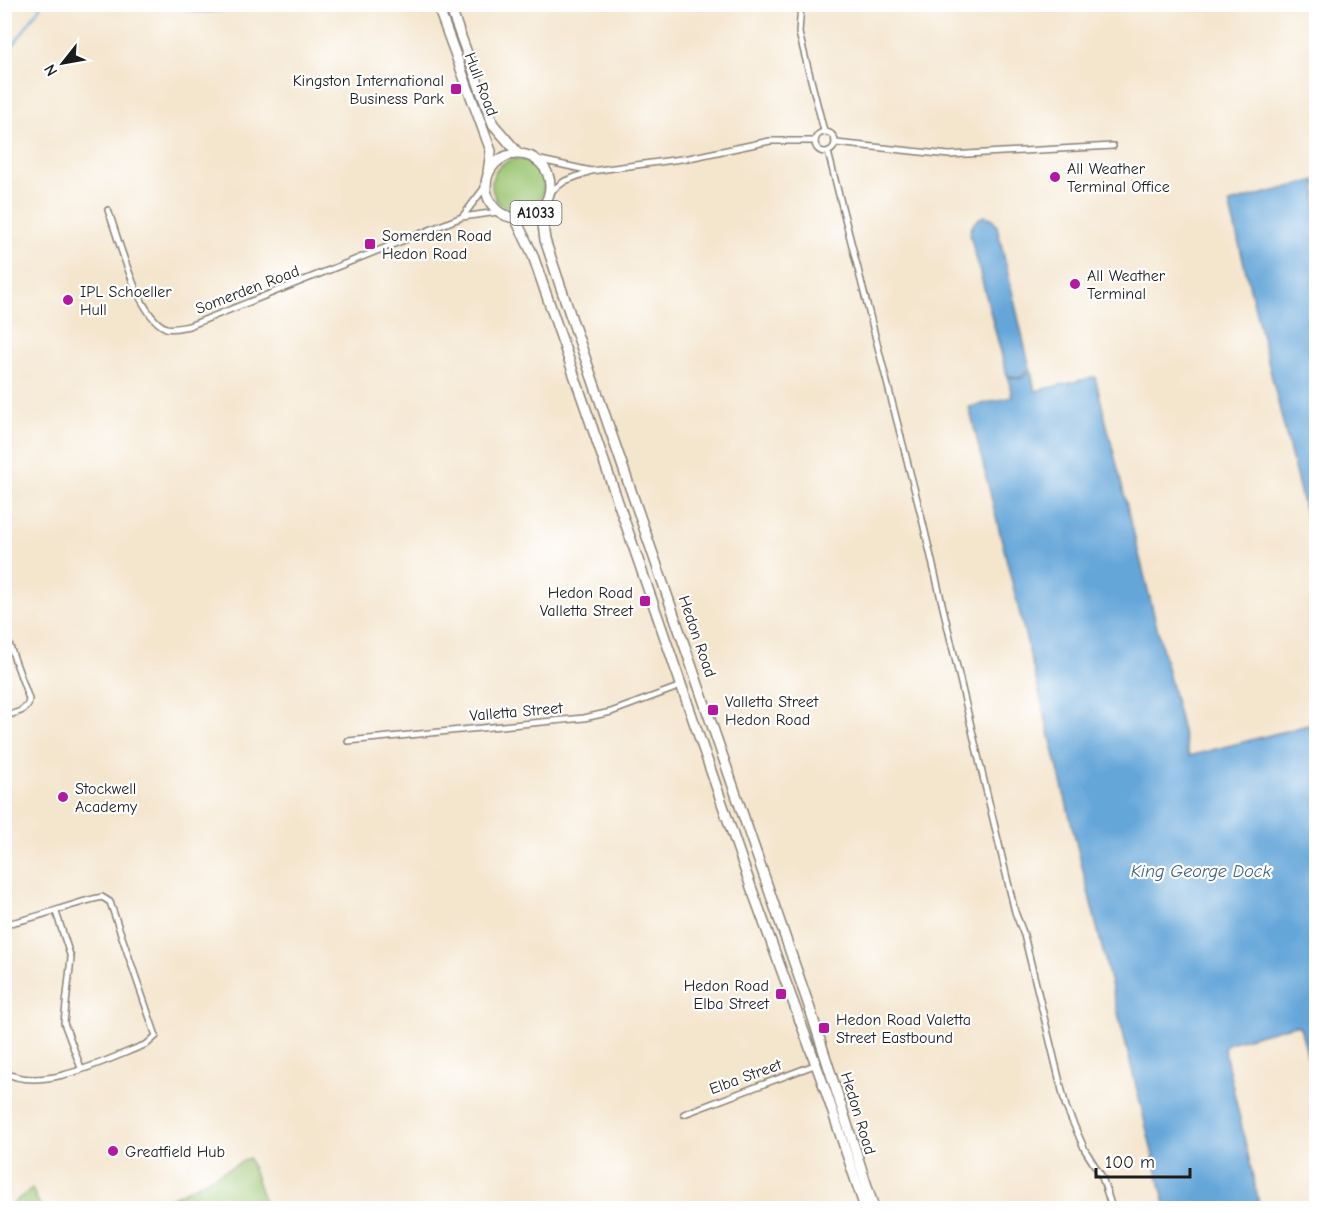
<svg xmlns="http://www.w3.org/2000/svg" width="1321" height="1213" font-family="'Comic Neue',sans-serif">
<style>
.green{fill:#9cc673;stroke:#5c7148;stroke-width:1.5}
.water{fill:#65a6d9;stroke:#40617a;stroke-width:1.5}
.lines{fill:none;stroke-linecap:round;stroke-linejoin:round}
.stream{stroke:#65a6d9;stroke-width:2}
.minor-casing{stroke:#888074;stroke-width:8}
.trunk-casing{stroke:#888074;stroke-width:12}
.minor{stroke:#fff;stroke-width:5}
.trunk{stroke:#fff;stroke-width:9}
.poi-dot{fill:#b5179e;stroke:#fff;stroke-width:2}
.labels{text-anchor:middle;stroke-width:4.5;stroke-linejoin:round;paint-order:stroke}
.shield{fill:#fff;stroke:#606060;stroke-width:1.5}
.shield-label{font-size:15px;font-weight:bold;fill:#1c1c1c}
.poi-label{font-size:16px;fill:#1c1c1c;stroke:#fff;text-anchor:start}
.street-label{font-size:16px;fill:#1c1c1c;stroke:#fff}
.water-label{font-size:18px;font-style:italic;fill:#40617a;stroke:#fff}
</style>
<rect width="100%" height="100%" fill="#fff"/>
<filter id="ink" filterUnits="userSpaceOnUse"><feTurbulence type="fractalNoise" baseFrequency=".0167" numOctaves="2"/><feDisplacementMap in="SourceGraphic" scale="12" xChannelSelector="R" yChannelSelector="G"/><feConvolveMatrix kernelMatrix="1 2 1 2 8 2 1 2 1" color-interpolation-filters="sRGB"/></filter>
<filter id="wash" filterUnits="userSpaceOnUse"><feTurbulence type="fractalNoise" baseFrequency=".008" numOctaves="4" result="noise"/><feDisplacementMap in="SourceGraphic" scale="24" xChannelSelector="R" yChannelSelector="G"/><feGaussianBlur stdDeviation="1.35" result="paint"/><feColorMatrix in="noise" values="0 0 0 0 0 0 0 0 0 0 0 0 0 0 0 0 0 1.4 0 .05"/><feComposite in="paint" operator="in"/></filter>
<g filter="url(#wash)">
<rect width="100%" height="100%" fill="#f4e5cd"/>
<g class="green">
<circle cx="518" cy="185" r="26"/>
<polygon points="249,1158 267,1208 152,1208"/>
<polygon points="32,1189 41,1208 6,1208"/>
</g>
<g class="water">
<polygon points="1316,180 1316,557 1229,203"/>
<path d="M984,216L992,218L997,226L1030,369L1020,378L1007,375L970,235C971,225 975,220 984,216Z"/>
<polygon points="1031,371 1035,391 1095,377 1189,756 1316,723 1316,1088 1300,1027 1295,1025 1229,1043 1224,1048 1260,1208 1166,1208 969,407 1012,397 1008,377 1020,379"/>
</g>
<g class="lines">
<g class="stream">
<path d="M172,4C194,13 210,16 233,4"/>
<polyline points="4,59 42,4"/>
</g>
</g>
</g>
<g filter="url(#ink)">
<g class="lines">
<g class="minor-casing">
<g id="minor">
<polyline points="801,4 799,33 824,131"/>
<circle cx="825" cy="142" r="10"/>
<polyline points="836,143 949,155 1113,146"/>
<polyline points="828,152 922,519 1015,912 1024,935 1066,1107 1085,1150 1102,1177 1112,1208"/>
<polyline points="536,159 591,171"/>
<polyline points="550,192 565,181 591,171 689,158 770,141 815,141"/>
<path d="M108,210C119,239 137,316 166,328C173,330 182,327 189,326L462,217L498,212"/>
<polyline points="463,216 485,187"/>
<polyline points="4,630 29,699 28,705 21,711 4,717"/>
<polyline points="348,741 584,718 611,712 681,686"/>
<polyline points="56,912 71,958 64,1023 81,1068"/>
<path d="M4,924C38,919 68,904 102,897L110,902L156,1036L147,1044C110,1058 42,1094 4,1072"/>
<polyline points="684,1114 817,1064"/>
</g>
</g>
<g class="trunk-casing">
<g id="trunk">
<polyline points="437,4 491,151 488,172"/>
<polyline points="449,4 493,124 518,153"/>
<circle cx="518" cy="186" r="32"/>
<polyline points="541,209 545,240 560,285 809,1006 874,1208"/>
<polyline points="515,218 532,253 751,887 825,1089 865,1208"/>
</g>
</g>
<use href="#minor" class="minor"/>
<use href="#trunk" class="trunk"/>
</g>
</g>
<g class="poi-dot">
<rect x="450" y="83" width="12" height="12" rx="3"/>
<circle cx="1055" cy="177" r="6"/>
<rect x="364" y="238" width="12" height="12" rx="3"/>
<circle cx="1075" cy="284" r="6"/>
<circle cx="68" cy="300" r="6"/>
<rect x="639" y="595" width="12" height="12" rx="3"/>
<rect x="707" y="704" width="12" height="12" rx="3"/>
<circle cx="63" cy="797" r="6"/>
<rect x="775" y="988" width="12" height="12" rx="3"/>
<rect x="818" y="1022" width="12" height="12" rx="3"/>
<circle cx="113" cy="1151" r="6"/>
</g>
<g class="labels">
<rect class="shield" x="510.5" y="201" width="51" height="24" rx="4.5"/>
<g class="shield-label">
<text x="536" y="218">A1033</text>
</g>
<g class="poi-label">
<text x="444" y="86" text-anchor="end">Kingston International<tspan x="444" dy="18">Business Park</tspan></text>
<text x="1067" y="174">All Weather<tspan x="1067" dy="18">Terminal Office</tspan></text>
<text x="382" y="241">Somerden Road<tspan x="382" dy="18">Hedon Road</tspan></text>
<text x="1087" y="281">All Weather<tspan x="1087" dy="18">Terminal</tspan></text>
<text x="80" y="297">IPL Schoeller<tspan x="80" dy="18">Hull</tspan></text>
<text x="633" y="598" text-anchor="end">Hedon Road<tspan x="633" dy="18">Valletta Street</tspan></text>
<text x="725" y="707">Valletta Street<tspan x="725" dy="18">Hedon Road</tspan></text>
<text x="75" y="794">Stockwell<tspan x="75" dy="18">Academy</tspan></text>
<text x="769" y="991" text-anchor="end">Hedon Road<tspan x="769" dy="18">Elba Street</tspan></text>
<text x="836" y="1025">Hedon Road Valetta<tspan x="836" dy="18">Street Eastbound</tspan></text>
<text x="125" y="1157">Greatfield Hub</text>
</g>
<g class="street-label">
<text transform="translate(482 84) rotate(69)" y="6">Hull Road</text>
<text transform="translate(247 289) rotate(-21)" y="6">Somerden Road</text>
<text transform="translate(698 636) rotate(71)" y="6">Hedon Road</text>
<text transform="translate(516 711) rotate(-5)" y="6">Valletta Street</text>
<text transform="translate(745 1076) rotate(-20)" y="6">Elba Street</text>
<text transform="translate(859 1113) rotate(73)" y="6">Hedon Road</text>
</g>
<g class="water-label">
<text x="1201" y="877">King George Dock</text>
</g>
</g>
<rect width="1321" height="1213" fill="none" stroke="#fff" stroke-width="24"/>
<g transform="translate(63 63) rotate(239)" stroke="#ffffff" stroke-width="4.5" paint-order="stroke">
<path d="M0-4.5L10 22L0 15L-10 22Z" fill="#1c1c1c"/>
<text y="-9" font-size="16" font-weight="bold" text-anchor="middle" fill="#1c1c1c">N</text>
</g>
<path d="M1096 1168v9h94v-9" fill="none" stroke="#1c1c1c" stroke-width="3"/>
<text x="1105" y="1168" font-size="18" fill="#1c1c1c" stroke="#ffffff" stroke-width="4.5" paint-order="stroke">100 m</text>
</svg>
